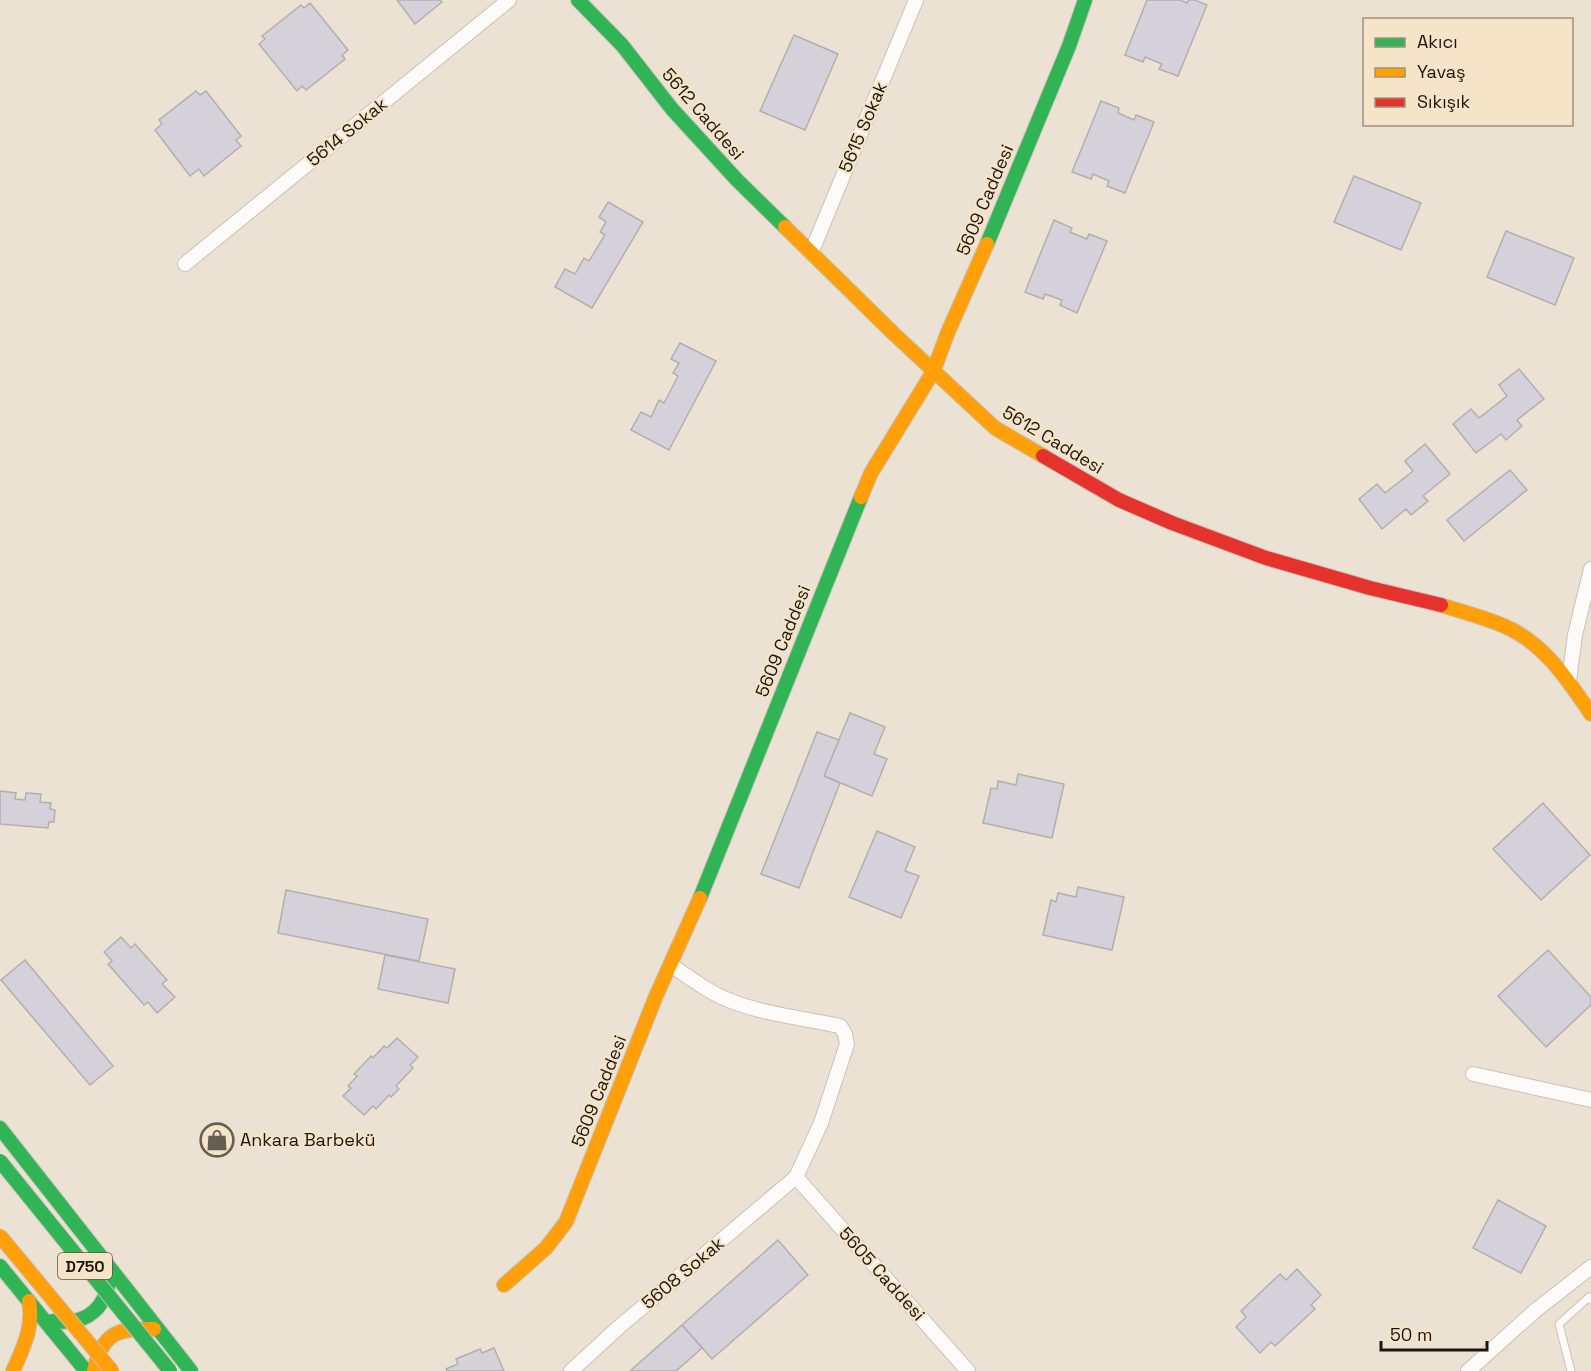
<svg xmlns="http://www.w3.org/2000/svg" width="1591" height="1371" font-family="'Space Grotesk',sans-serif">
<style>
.building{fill:#d5d1da;stroke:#b3afae;stroke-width:1.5}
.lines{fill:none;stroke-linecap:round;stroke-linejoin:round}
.lane-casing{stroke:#c8c1b5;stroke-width:9}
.street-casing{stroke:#c8c1b5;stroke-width:16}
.fast-casing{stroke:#c8c1b5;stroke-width:16}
.slow-casing{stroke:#c8c1b5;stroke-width:16}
.jam-casing{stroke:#c8c1b5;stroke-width:16}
.lane{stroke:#fcfbf9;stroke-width:7}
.street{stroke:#fcfbf9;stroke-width:14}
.fast{stroke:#30b455;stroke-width:14}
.slow{stroke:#ff9f0a;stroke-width:14}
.jam{stroke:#e5322d;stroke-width:14}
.fast-bridge-casing{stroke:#c8c1b5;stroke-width:16;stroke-linecap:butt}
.slow-bridge-casing{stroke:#c8c1b5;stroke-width:16;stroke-linecap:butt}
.fast-bridge{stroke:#30b455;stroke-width:14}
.slow-bridge{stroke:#ff9f0a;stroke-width:14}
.labels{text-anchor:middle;stroke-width:4.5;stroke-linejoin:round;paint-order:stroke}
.shield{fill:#f6e4c9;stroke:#5e5445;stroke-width:1.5}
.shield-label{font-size:16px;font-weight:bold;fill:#1d170d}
.street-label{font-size:18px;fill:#1d170d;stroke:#f6e4c9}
.poi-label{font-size:18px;fill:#1d170d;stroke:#f6e4c9;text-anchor:start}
</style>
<rect width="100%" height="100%" fill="#ece2d4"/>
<g class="building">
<polygon points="397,0 440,0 442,2 415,24"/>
<polygon points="1147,0 1180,0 1187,3 1188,0 1195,0 1207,5 1178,76 1159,69 1162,64 1145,57 1143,62 1125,55"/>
<polygon points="310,3 348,50 342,55 345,59 306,90 302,86 297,91 259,44 265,39 262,36 301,5 304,8"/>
<polygon points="794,35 838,54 805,130 760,111"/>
<polygon points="196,91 200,95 206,91 241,136 236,140 241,146 204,176 199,169 190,176 155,130 162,124 159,120"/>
<polygon points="1101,101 1119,108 1118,113 1134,120 1136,115 1154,122 1125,193 1107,186 1109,181 1093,174 1091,179 1072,172"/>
<polygon points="1354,176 1421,203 1401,250 1334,222"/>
<polygon points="608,202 643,222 592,308 555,287 565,269 575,274 584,258 589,261 605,235 600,232 606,222 599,217"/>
<polygon points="1054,220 1072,228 1070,232 1087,239 1089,234 1107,241 1077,313 1060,305 1062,300 1045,294 1043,299 1025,292"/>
<polygon points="1506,231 1574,258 1555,305 1487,277"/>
<polygon points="680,343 716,361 669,450 631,430 641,412 651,417 659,400 664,403 678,376 673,373 679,363 671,359"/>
<polygon points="1519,369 1544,399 1517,420 1522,426 1506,440 1501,434 1476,453 1453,424 1471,409 1479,418 1507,396 1499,385"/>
<polygon points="1425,444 1450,474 1423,496 1428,501 1411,515 1406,509 1382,529 1359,499 1377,484 1385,493 1413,471 1405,461"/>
<polygon points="1510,470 1527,490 1464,541 1447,520"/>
<polygon points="850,713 885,727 874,754 887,759 872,796 824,776"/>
<polygon points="817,732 839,740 824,776 840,783 799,888 761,874"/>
<polygon points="1018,774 1064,784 1052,838 983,823 991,788 997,789 998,781 1016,785"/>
<polygon points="0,791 16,793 15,799 25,800 26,793 41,794 40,802 51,803 50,809 55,810 54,822 49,822 48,828 0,824"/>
<polygon points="1543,803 1590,855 1541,900 1493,849"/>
<polygon points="877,831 915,847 905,871 919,876 901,918 849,897"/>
<polygon points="1078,887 1124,897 1112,950 1043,935 1051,900 1056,902 1058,893 1076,897"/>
<polygon points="286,890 428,919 419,961 278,933"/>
<polygon points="121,937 131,948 135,944 167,980 162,984 175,997 157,1013 148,1002 144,1005 108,964 112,961 104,952"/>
<polygon points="1548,950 1591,997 1591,1005 1546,1047 1498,996"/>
<polygon points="385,955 455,969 448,1003 378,989"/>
<polygon points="25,960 113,1066 90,1085 1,980"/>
<polygon points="397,1038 418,1057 410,1065 413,1068 396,1086 399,1089 391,1097 389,1095 376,1109 373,1106 364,1115 343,1096 351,1088 348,1086 357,1076 354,1074 371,1056 373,1058 384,1046 387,1048"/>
<polygon points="1498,1200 1546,1226 1521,1273 1473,1248"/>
<polygon points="778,1240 808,1275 712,1359 682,1325"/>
<polygon points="1297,1269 1321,1295 1311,1305 1315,1309 1275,1346 1271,1342 1260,1353 1236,1327 1246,1317 1241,1311 1280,1274 1286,1280"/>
<polygon points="682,1325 702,1348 676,1371 630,1371"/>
<polygon points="494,1348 504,1371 447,1371 446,1369 458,1364 456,1359 480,1349 482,1353"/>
</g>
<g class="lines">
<g class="lane-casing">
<polyline id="lane" points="1571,1371 1559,1324 1589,1297 1591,1300"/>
</g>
<g class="street-casing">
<g id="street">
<polyline points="811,253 916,0"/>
<polyline points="185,264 509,0"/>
<polyline points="1569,681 1575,635 1591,569"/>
<polyline points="1473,1074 1591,1100"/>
<polyline points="796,1177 968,1371"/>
<path d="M571,1371L619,1327L796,1177L821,1123L847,1044L845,1034L840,1026C803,1018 761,1014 726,999C706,991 689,977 671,965"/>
<polyline points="1468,1371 1536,1310 1591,1267"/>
</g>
</g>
<g class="fast-casing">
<g id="fast">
<polyline points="578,0 622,45 672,109 737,180 785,227"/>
<polyline points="987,244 1069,46 1085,0"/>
<polyline points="700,898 861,497"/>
<polyline points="0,1128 191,1371"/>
<polyline points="0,1266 86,1371"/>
<path d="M53,1321C88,1326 108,1307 110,1272"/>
</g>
</g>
<g class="slow-casing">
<g id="slow">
<polyline points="785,227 893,333 995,428 1043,456"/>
<polyline points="861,497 871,473 933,372 948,332 987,244"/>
<path d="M1441,605C1462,612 1484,617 1504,626C1543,642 1568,680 1591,714"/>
<polyline points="504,1285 546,1248 566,1222 656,996 700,898"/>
<path d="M13,1371C23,1348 34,1327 29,1301"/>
<path d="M94,1371C102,1333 117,1328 154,1329"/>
</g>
</g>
<g class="jam-casing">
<polyline id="jam" points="1043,456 1119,500 1172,523 1266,558 1370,588 1441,605"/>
</g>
<use href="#lane" class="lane"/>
<use href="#street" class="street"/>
<use href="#fast" class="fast"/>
<use href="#slow" class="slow"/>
<use href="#jam" class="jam"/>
<g class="fast-bridge-casing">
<polyline id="fast-bridge" points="0,1161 170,1371"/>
</g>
<g class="slow-bridge-casing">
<polyline id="slow-bridge" points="0,1236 112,1371"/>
</g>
<use href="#fast-bridge" class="fast-bridge"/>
<use href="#slow-bridge" class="slow-bridge"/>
</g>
<defs>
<g id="shop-ring" transform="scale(1.725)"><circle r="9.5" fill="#f6e4c9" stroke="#655e53" stroke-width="1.5"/><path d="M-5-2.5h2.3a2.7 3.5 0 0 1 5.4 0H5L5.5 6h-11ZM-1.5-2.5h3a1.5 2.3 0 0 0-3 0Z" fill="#655e53"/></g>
</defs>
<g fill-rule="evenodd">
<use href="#shop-ring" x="217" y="1140"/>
</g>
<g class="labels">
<rect class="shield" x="58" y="1253" width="54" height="26" rx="4.5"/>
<g class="shield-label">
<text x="85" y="1272">D750</text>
</g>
<g class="street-label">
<text transform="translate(703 114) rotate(49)" y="6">5612 Caddesi</text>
<text transform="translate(863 127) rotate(-67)" y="6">5615 Sokak</text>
<text transform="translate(347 132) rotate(-39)" y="6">5614 Sokak</text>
<text transform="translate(985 200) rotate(-67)" y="6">5609 Caddesi</text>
<text transform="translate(1053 440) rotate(31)" y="6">5612 Caddesi</text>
<text transform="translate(783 641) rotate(-68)" y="6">5609 Caddesi</text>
<text transform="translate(599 1091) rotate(-68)" y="6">5609 Caddesi</text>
<text transform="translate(683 1273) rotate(-40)" y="6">5608 Sokak</text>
<text transform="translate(882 1274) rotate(48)" y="6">5605 Caddesi</text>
</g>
<g class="poi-label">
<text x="240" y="1146">Ankara Barbekü</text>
</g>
</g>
<rect x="1363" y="18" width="210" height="108" fill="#f6e4c9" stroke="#9f927e" stroke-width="1.5"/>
<rect x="1375" y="38" width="30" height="9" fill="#30b455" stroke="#9f927e" stroke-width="1.5"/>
<text x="1417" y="48" font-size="18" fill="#1d170d">Akıcı</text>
<rect x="1375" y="68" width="30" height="9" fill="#ff9f0a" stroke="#9f927e" stroke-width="1.5"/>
<text x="1417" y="78" font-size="18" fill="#1d170d">Yavaş</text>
<rect x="1375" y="98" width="30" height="9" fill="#e5322d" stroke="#9f927e" stroke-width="1.5"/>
<text x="1417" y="108" font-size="18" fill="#1d170d">Sıkışık</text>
<path d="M1381 1341v9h106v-9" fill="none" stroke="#1d170d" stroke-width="3"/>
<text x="1390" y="1341" font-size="18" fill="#1d170d" stroke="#f6e4c9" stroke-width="4.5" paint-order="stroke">50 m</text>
</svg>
